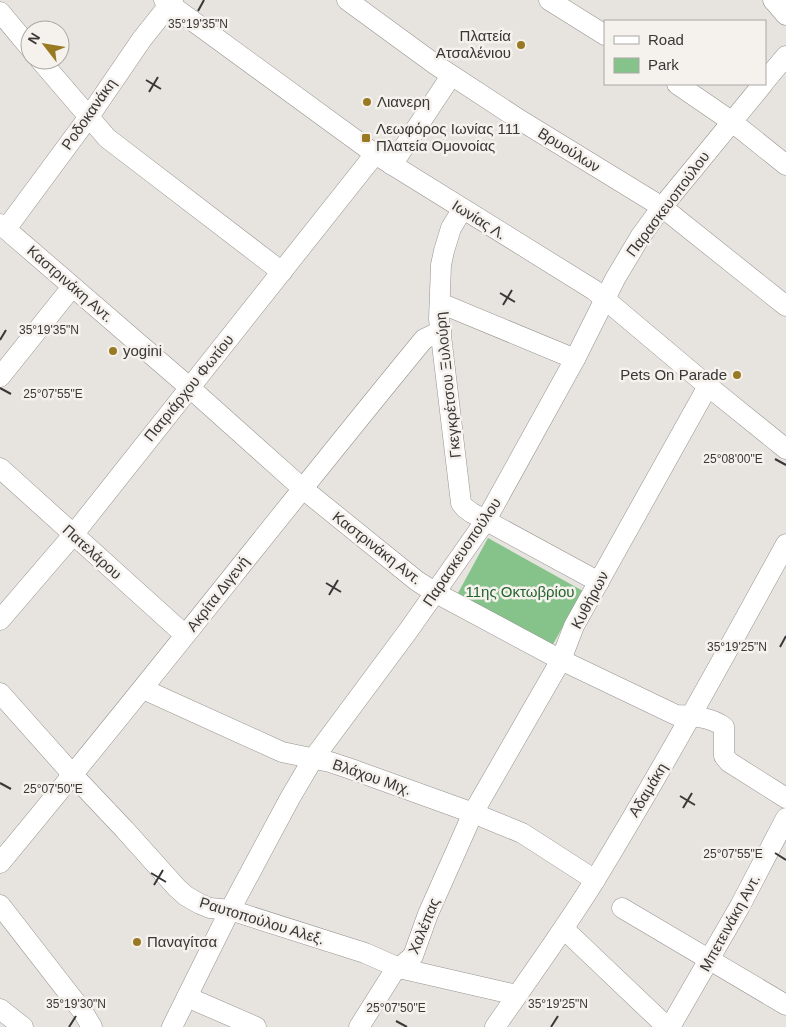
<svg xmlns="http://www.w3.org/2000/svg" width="786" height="1027" font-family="Arial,sans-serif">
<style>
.green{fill:#85c38a}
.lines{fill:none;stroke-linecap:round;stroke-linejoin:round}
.minor-casing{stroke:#96928f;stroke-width:21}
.minor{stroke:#fff;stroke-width:20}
.ticks{fill:none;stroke:#393836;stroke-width:2}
.poi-dot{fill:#997a23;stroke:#f5f1ed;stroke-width:2}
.labels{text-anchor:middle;stroke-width:5;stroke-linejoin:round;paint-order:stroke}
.poi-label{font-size:15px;fill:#393836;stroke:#f5f1ed;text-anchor:start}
.street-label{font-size:15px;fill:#393836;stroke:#f5f1ed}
.park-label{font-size:15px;fill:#22652d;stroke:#f5f1ed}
.ticks-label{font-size:12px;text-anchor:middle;fill:#393836;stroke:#f5f1ed;stroke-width:5;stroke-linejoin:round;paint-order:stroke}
</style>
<rect width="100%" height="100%" fill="#e7e4e0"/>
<polygon class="green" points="488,538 583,591 552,646 458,593"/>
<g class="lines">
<g class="minor-casing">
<g id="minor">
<polyline points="164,0 375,154 594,290 708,386 786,449"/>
<polyline points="347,0 436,65 520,120 662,207 786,306"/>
<polyline points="549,0 605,35"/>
<polyline points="773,0 786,15"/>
<polyline points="0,12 30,48"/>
<polyline points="40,60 107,138 282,272"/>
<polyline points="765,81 786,56"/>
<polyline points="677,84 731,121 786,165"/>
<polyline points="392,165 451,76"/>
<polyline points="462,210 451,228 444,251 441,265 439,319 461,503 465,508 472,513 599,582"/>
<path d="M0,224L189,387L302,488L417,581L436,593L561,660L676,715C692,716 712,717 724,727V756L729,762L786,798"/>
<polyline points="6,229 88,118 142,39 173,0"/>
<polyline points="440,303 575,359"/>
<polyline points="0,377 72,287"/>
<polyline points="0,468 185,635"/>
<polyline points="0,620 73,535 375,154"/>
<polyline points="143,689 282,752 330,762 351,769 473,813 522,833 595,880"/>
<polyline points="0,693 73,775 125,830 177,888 186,896 200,904 210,908 230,910 365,953 399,968 517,995"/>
<path d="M0,863C144,690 281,513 424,339L441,331"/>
<polyline points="0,905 83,1012 92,1027"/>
<polyline points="622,908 786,1005"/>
<polyline points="564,929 667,1027"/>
<polyline points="187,997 256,1027"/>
<polyline points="0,1009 23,1027"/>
<polyline points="172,1027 230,910 290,798 313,759 408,631 486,520 575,359 615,279 640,237 662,207 763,84"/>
<polyline points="359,1027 393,973 413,956 428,914 473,813 561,660 574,626 708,386"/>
<path d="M495,1027C529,978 564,930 595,880C662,770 724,657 786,544"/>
<polyline points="670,1027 740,906 786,818"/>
</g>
</g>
<use href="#minor" class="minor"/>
</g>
<path class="ticks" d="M198,11L204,0M146,80L161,89M149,92L158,77M500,293L515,302M503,305L512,290M0,340L6,330M0,388L11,394M775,459L786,465M326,583L341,592M329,595L338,580M780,647L786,636M0,783L11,789M680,796L695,805M683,808L692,793M775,853L786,860M151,873L166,882M154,885L163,870M396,1021L407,1027M69,1027L76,1016M551,1027L558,1016"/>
<g class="poi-dot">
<circle cx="521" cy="45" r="5"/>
<circle cx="367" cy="102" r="5"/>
<rect x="361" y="133" width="10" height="10" rx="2.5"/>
<circle cx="113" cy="351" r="5"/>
<circle cx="737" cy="375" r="5"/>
<circle cx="137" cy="942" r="5"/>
</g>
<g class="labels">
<g class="poi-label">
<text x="511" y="41" text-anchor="end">Πλατεία<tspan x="511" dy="17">Ατσαλένιου</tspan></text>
<text x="377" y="107">Λιανερη</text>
<text x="376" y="134">Λεωφόρος Ιωνίας 111<tspan x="376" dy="17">Πλατεία Ομονοίας</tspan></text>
<text x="123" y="356">yogini</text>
<text x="727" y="380" text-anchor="end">Pets On Parade</text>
<text x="147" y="947">Παναγίτσα</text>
</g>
<g class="street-label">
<text transform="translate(89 114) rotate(-55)" y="5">Ροδοκανάκη</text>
<text transform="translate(569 150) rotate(32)" y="5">Βρυούλων</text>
<text transform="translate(668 204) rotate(-53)" y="5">Παρασκευοπούλου</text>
<text transform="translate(479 220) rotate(32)" y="5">Ιωνίας Λ.</text>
<text transform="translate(70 284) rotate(41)" y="5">Καστρινάκη Αντ.</text>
<text transform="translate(448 385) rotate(-96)" y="5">Γκεγκρέτσου Ξυλούρη</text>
<text transform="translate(189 388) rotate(-51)" y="5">Πατριάρχου Φωτίου</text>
<text transform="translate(377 548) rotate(38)" y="5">Καστρινάκη Αντ.</text>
<text transform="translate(92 552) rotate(42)" y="5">Πατελάρου</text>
<text transform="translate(462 552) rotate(-56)" y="5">Παρασκευοπούλου</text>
<text transform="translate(218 594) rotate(-52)" y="5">Ακρίτα Διγενή</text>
<text transform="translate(590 600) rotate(-62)" y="5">Κυθήρων</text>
<text transform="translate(372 777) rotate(19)" y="5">Βλάχου Μιχ.</text>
<text transform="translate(648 790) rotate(-59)" y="5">Αδαμάκη</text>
<text transform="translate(262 921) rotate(17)" y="5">Ραυτοπούλου Αλεξ.</text>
<text transform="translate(730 923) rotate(-61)" y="5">Μπετεινάκη Αντ.</text>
<text transform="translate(424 926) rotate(-68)" y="5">Χαλέπας</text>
</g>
<g class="park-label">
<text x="520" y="597">11ης Οκτωβρίου</text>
</g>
</g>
<g class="ticks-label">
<text x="198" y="28">35°19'35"N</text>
<text x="49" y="334">35°19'35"N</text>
<text x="53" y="398">25°07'55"E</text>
<text x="733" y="463">25°08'00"E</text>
<text x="737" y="651">35°19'25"N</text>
<text x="53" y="793">25°07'50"E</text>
<text x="733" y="858">25°07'55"E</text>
<text x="76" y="1008">35°19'30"N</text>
<text x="558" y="1008">35°19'25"N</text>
<text x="396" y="1012">25°07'50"E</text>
</g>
<rect x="604" y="20" width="162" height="65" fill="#f5f1ed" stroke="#aaa7a4"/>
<rect x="614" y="36" width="25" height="8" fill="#ffffff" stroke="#aaa7a4"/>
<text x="648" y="45" font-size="15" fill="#393836">Road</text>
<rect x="614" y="58" width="25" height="15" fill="#85c38a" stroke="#aaa7a4"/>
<text x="648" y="70" font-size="15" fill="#393836">Park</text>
<g transform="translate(45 45) rotate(301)"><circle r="24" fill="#f5f1ed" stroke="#aaa7a4"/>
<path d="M0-4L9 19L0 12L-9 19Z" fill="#997a23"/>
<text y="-8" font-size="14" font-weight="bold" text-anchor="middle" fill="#393836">N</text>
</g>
</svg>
